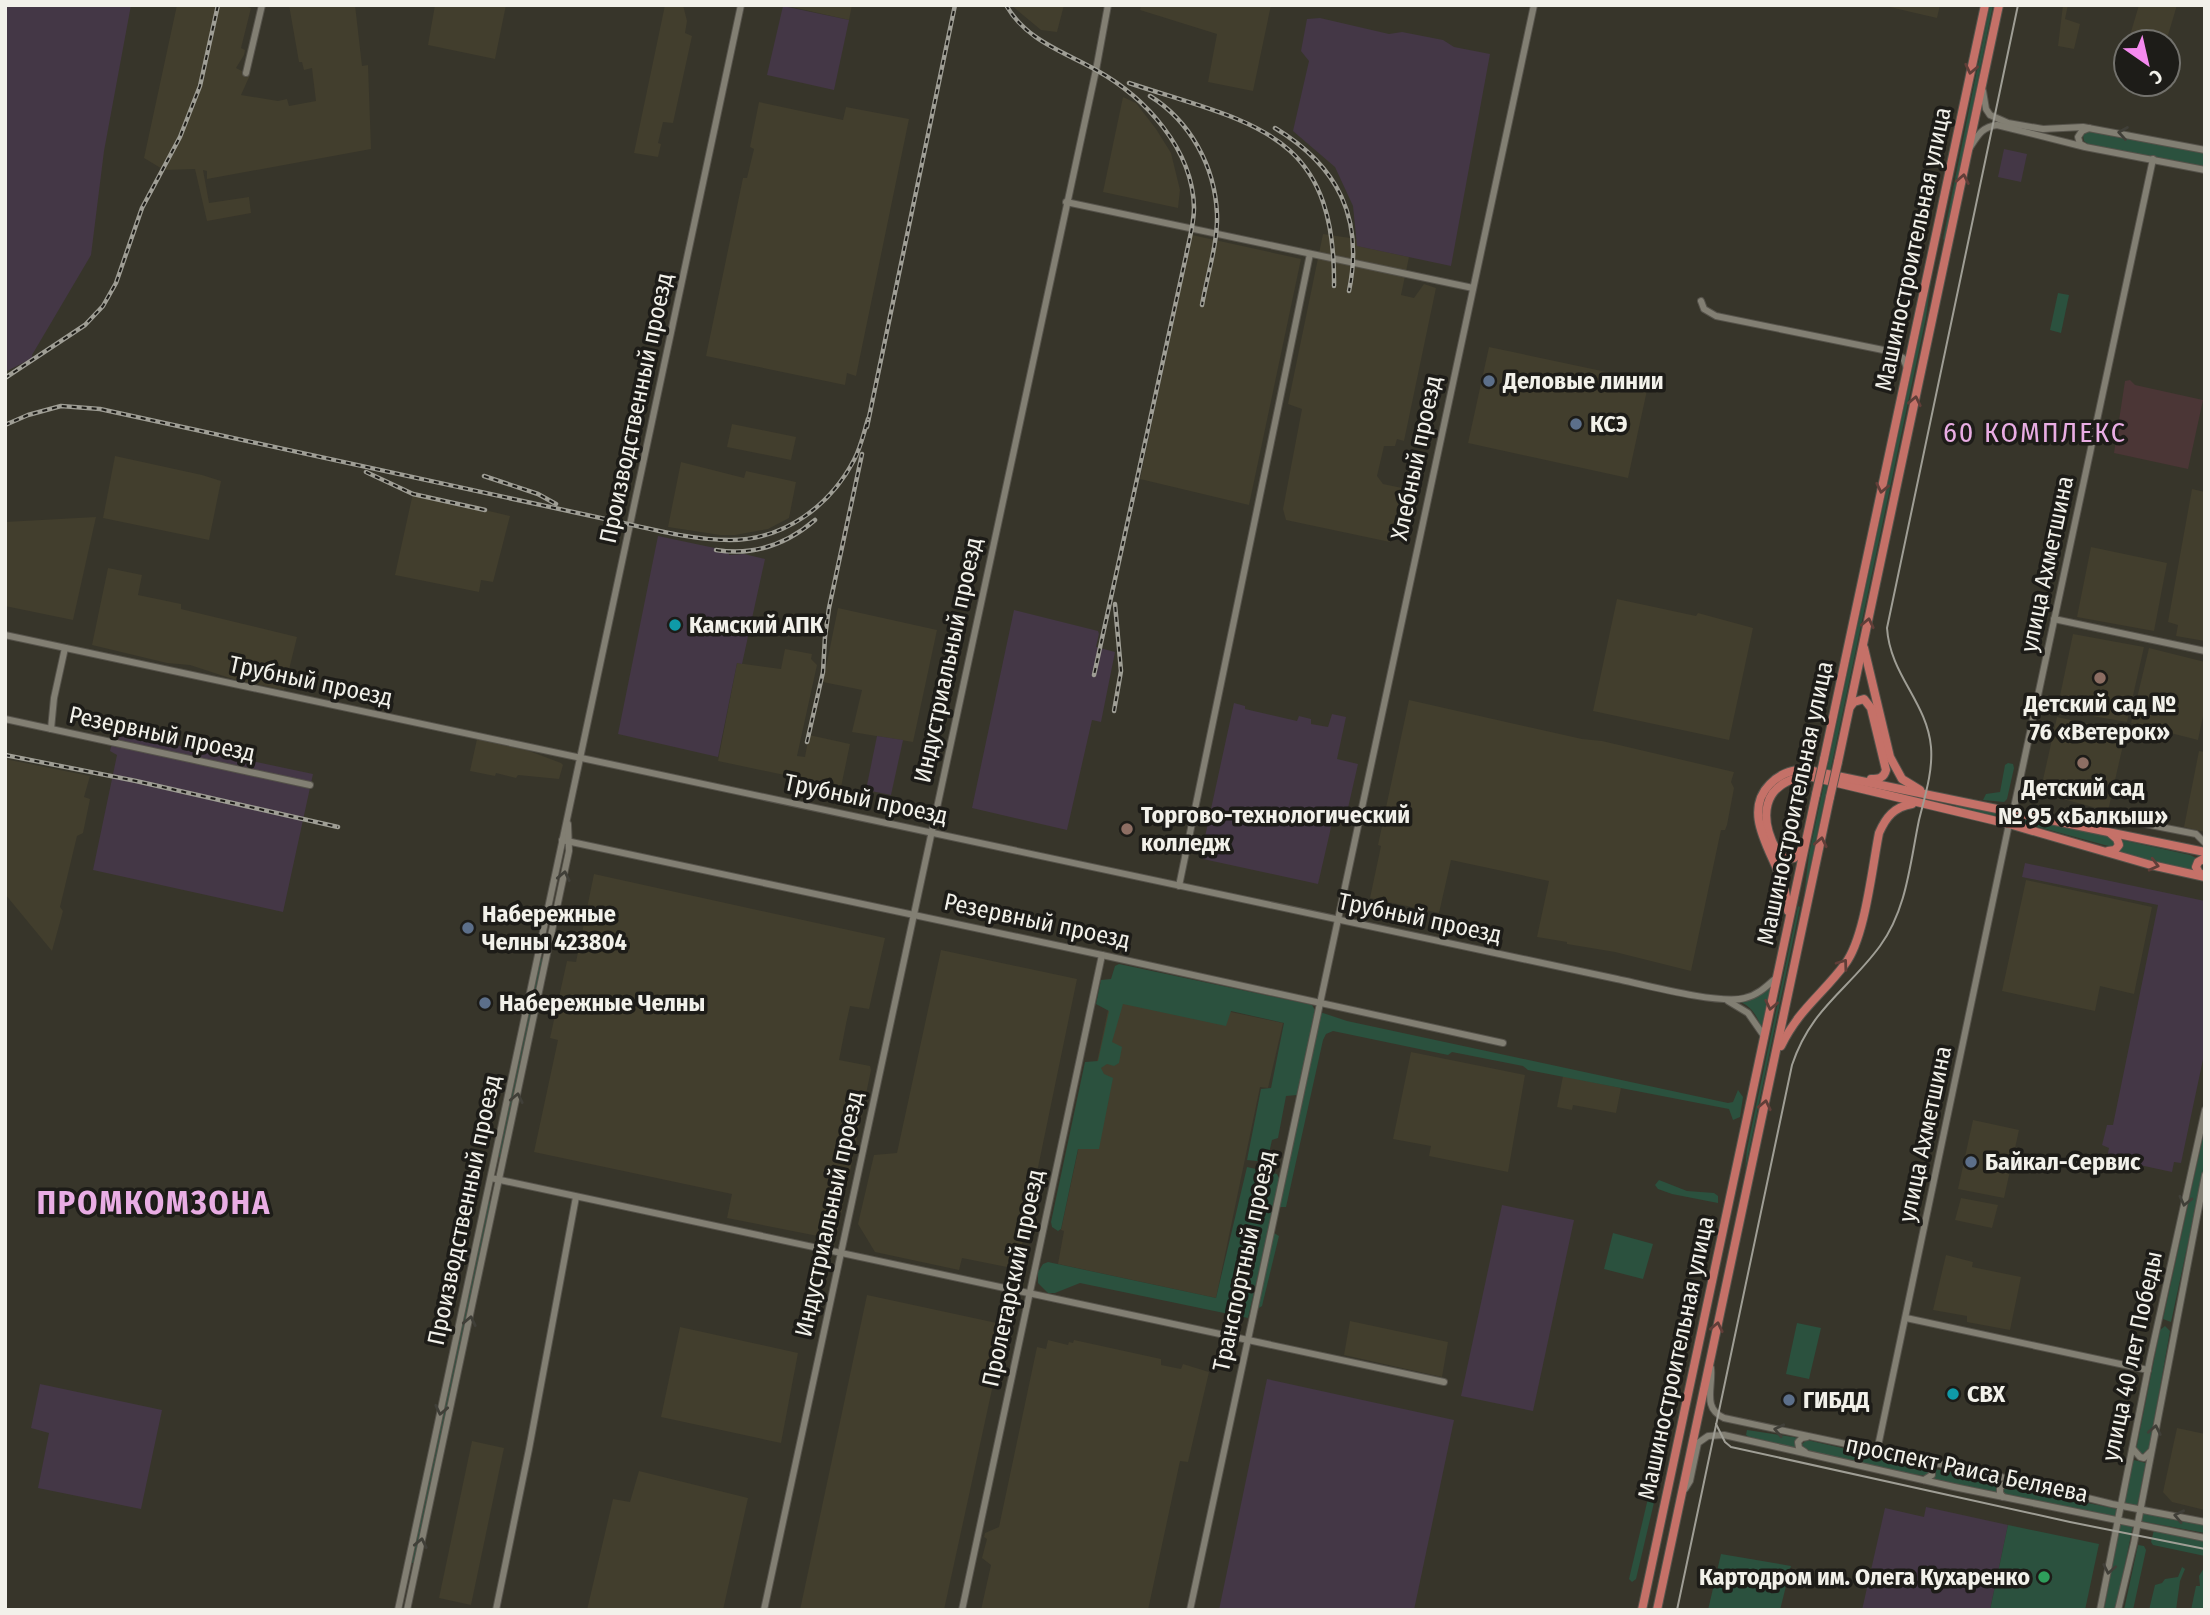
<svg xmlns="http://www.w3.org/2000/svg" width="2210" height="1615" font-family="'Fira Sans Condensed',sans-serif">
<style>
.built{fill:#423e2d}
.industrial{fill:#443746}
.medical{fill:#4b3636}
.green{fill:#2b513e}
.lines{fill:none;stroke-linecap:round;stroke-linejoin:round}
.minor-casing{stroke:#56534b;stroke-width:8}
.major-casing{stroke:#56534b;stroke-width:10}
.minor{stroke:#827f73;stroke-width:6}
.major{stroke:#c57168;stroke-width:8}
.tram{stroke:#9f9e95;stroke-width:2}
.rail-casing{stroke:#9f9e95;stroke-width:4.5}
.rail{stroke:#1d1c18;stroke-width:2;stroke-dasharray:5;stroke-linecap:butt}
.major-bridge-casing{stroke:#56534b;stroke-width:10;stroke-linecap:butt}
.major-bridge{stroke:#c57168;stroke-width:8}
.oneway{stroke:#603e38}
.oneway2{stroke:#403f38}
.service-dot{fill:#5c6f8a;stroke:#1d1c18;stroke-width:2.5}
.culture-dot{fill:#0f9aa8;stroke:#1d1c18;stroke-width:2.5}
.education-dot{fill:#8d6e63;stroke:#1d1c18;stroke-width:2.5}
.leisure-dot{fill:#2e9e5b;stroke:#1d1c18;stroke-width:2.5}
.labels{text-anchor:middle;stroke-width:7;stroke-linejoin:round;paint-order:stroke}
.street-label{font-size:24px;fill:#f2f1ea;stroke:#1d1c18}
.poi-label{font-size:24px;font-weight:bold;fill:#f2f1ea;stroke:#1d1c18;text-anchor:start}
.quarter-label{font-size:28px;letter-spacing:2px;fill:#e9ade4;stroke:#1d1c18}
.district-label{font-size:32px;font-weight:bold;letter-spacing:2px;fill:#e9ade4;stroke:#1d1c18}
</style>
<rect width="100%" height="100%" fill="#37352a"/>
<g class="built">
<polygon points="177,5 241,5 251,8 241,48 245,50 244,55 236,68 250,75 241,95 278,101 287,99 289,106 316,101 312,68 304,70 302,62 299,62 289,5 355,5 362,66 368,65 371,149 207,179 207,171 203,170 209,203 249,197 251,213 207,221 195,169 164,170 144,158"/>
<polygon points="435,5 506,5 495,59 428,45"/>
<polygon points="665,5 683,5 687,21 685,33 692,36 673,123 663,122 658,143 661,144 658,157 634,153"/>
<polygon points="783,5 852,5 849,20"/>
<polygon points="1011,5 1064,5 1057,32 1041,30"/>
<polygon points="1141,5 1271,5 1253,91 1208,82 1217,34 1140,10"/>
<polygon points="1881,5 1940,5 1937,18"/>
<polygon points="2063,5 2068,5 2065,19 2080,24 2074,49 2058,46"/>
<polygon points="2139,5 2177,5 2166,42 2128,42"/>
<polygon points="1123,97 1136,103 1156,129 1171,153 1180,190 1178,208 1103,192"/>
<polygon points="759,102 843,120 846,107 909,119 856,376 847,373 845,385 706,356 743,178 747,178 754,149 750,147"/>
<polygon points="1323,234 1357,239 1358,246 1409,257 1401,295 1414,298 1424,284 1436,288 1404,441 1397,439 1395,446 1384,446 1377,476 1383,484 1402,488 1390,542 1286,520 1283,509 1302,409 1288,404"/>
<polygon points="1192,235 1301,259 1249,505 1140,479"/>
<polygon points="1489,347 1649,381 1628,478 1468,443"/>
<polygon points="732,424 796,437 791,460 727,447"/>
<polygon points="115,456 202,475 221,481 209,540 103,518"/>
<polygon points="681,462 744,478 746,471 796,482 789,518 768,529 735,535 720,535 668,527"/>
<polygon points="2192,489 2205,492 2205,641 2176,636 2178,625 2168,622"/>
<polygon points="413,493 510,516 493,582 481,580 479,592 395,575"/>
<polygon points="96,517 73,620 5,606 5,522"/>
<polygon points="2091,547 2167,563 2154,631 2077,617"/>
<polygon points="108,568 142,575 138,595 181,604 181,609 297,637 284,690 236,680 190,665 167,663 92,645"/>
<polygon points="1617,599 1696,616 1698,613 1753,628 1729,740 1593,711"/>
<polygon points="838,608 937,630 913,742 852,732 862,690 823,682"/>
<polygon points="2073,634 2144,647 2127,722 2057,710"/>
<polygon points="2149,648 2205,662 2205,707 2198,740 2131,723"/>
<polygon points="785,649 812,654 811,659 817,665 797,756 805,757 809,735 850,744 841,787 718,761 737,663 781,669"/>
<polygon points="1409,700 1582,739 1602,741 1734,772 1731,782 1734,788 1727,825 1725,830 1721,830 1691,971 1615,952 1567,944 1567,942 1537,937 1549,881 1451,860 1439,913 1370,898 1381,846 1378,845"/>
<polygon points="2057,717 2126,732 2108,811 2040,793"/>
<polygon points="477,739 529,751 561,763 563,765 559,779 518,775 516,778 496,773 495,776 470,771"/>
<polygon points="2199,751 2205,752 2205,832 2184,827"/>
<polygon points="5,759 90,776 84,797 90,799 83,833 77,836 60,907 63,911 52,951 5,894"/>
<polygon points="594,874 885,938 869,1009 850,1006 846,1024 839,1060 870,1066 871,1070 838,1229 828,1238 727,1218 732,1194 534,1152 558,1040 550,1038 567,961 576,962"/>
<polygon points="2026,880 2152,907 2134,994 2100,986 2095,1011 2002,991"/>
<polygon points="941,950 1077,979 1017,1269 962,1258 959,1270 875,1252 858,1224 874,1155 897,1153"/>
<polygon points="1113,987 1283,1023 1268,1088 1260,1087 1216,1298 1058,1264 1064,1231 1061,1230"/>
<polygon points="1411,1052 1525,1075 1508,1172 1429,1156 1431,1146 1393,1139"/>
<polygon points="1563,1076 1621,1088 1616,1113 1573,1105 1572,1110 1557,1107"/>
<polygon points="1973,1120 2019,1130 2004,1198 1958,1189"/>
<polygon points="1961,1198 1998,1205 1992,1228 1955,1220"/>
<polygon points="1946,1255 1973,1262 1972,1267 2021,1277 2010,1330 1967,1322 1967,1316 1933,1310"/>
<polygon points="867,1295 1006,1325 944,1610 800,1610"/>
<polygon points="1350,1321 1448,1342 1442,1377 1344,1355"/>
<polygon points="680,1327 798,1353 781,1443 661,1417"/>
<polygon points="1048,1340 1068,1345 1069,1342 1073,1343 1074,1340 1161,1359 1161,1365 1181,1369 1183,1364 1209,1372 1188,1462 1180,1461 1148,1610 981,1610 991,1565 982,1558 987,1539 984,1537 985,1533 999,1527 1037,1347 1046,1349"/>
<polygon points="2177,1428 2205,1434 2205,1510 2172,1502 2163,1492"/>
<polygon points="472,1441 504,1448 471,1605 439,1598"/>
<polygon points="639,1471 748,1498 723,1610 587,1610 613,1499 630,1502"/>
</g>
<g class="industrial">
<polygon points="5,5 131,5 104,151 91,255 32,355 33,358 5,372"/>
<polygon points="783,6 849,20 834,90 767,75"/>
<polygon points="1320,18 1389,34 1402,32 1443,40 1454,47 1490,54 1451,266 1357,246 1353,206 1335,167 1293,131 1309,61 1301,51 1307,19"/>
<polygon points="2004,149 2027,154 2021,182 1998,177"/>
<polygon points="658,536 729,551 729,555 744,554 765,559 742,664 737,663 718,757 618,734"/>
<polygon points="1014,610 1098,631 1099,634 1096,647 1115,652 1101,722 1092,720 1067,830 972,808"/>
<polygon points="1234,703 1245,706 1245,709 1297,721 1299,716 1311,719 1311,724 1328,727 1332,714 1346,717 1337,759 1358,764 1348,808 1345,811 1335,810 1318,884 1203,859 1201,855"/>
<polygon points="115,732 313,774 283,912 93,870 117,755 110,751"/>
<polygon points="877,736 903,740 891,795 866,790"/>
<polygon points="2025,863 2205,901 2205,1050 2181,1163 2174,1162 2172,1172 2107,1158 2109,1148 2102,1145 2107,1125 2113,1125 2158,905 2022,877"/>
<polygon points="1502,1205 1574,1220 1533,1411 1461,1396"/>
<polygon points="1267,1379 1454,1420 1414,1610 1219,1610"/>
<polygon points="40,1384 162,1410 141,1509 38,1488 49,1433 31,1428"/>
<polygon points="1926,1507 2008,1525 1990,1610 1862,1610 1885,1508 1924,1517"/>
</g>
<polygon class="medical" points="2130,380 2135,385 2203,400 2188,469 2114,453 2125,381"/>
<g class="green">
<polygon points="1990,5 1993,5 1945,242 1943,239"/>
<polygon points="1935,111 1946,114 1951,122 1947,130 1935,140 1929,139"/>
<polygon points="2092,130 2205,153 2205,168 2088,144 2084,141 2083,136 2086,132"/>
<polygon points="1931,281 1926,317 1804,896 1809,854"/>
<polygon points="2058,293 2069,295 2061,333 2050,330"/>
<polygon points="2008,763 2013,764 2014,768 2007,799 2004,802 1983,800 1986,794 2000,792 2005,765"/>
<polygon points="1956,805 2109,837 2113,839 2115,844 2112,847 2002,817 1956,808"/>
<polygon points="2122,840 2190,855 2198,859 2195,872 2119,852"/>
<polygon points="1798,906 1800,907 1745,1170 1747,1149"/>
<polygon points="540,958 544,959 502,1157 498,1157"/>
<polygon points="1119,964 1312,1005 1315,1010 1297,1095 1286,1096 1278,1138 1272,1140 1267,1162 1247,1160 1261,1089 1271,1088 1284,1023 1231,1011 1226,1026 1123,1004 1112,1042 1122,1047 1119,1063 1114,1066 1107,1064 1101,1068 1104,1074 1113,1078 1099,1149 1078,1149 1061,1229 1058,1231 1052,1227 1051,1222 1085,1062 1098,1061 1109,1011 1096,1004 1101,980 1111,979 1115,966"/>
<path d="M1771,986L1761,1028C1757,1014 1750,1005 1736,1000Z"/>
<polygon points="1320,1012 1347,1021 1728,1103 1733,1102 1738,1090 1743,1097 1740,1117 1733,1120 1729,1109 1528,1070 1523,1066 1452,1052 1448,1055 1333,1031 1326,1034 1323,1040 1286,1207 1279,1207 1277,1205"/>
<polygon points="2205,1127 2205,1164 2171,1322 2163,1319"/>
<polygon points="1247,1167 1277,1174 1280,1180 1248,1318 1080,1283 1055,1293 1048,1293 1038,1283 1038,1272 1043,1264 1048,1262 1216,1298"/>
<polygon points="1659,1180 1687,1191 1714,1193 1718,1196 1718,1203 1672,1194 1658,1189 1655,1185"/>
<polygon points="488,1201 492,1202 414,1563 410,1563"/>
<polygon points="1274,1233 1279,1236 1262,1306 1259,1308 1257,1307"/>
<polygon points="1613,1233 1653,1244 1643,1279 1604,1269"/>
<polygon points="1797,1323 1821,1328 1809,1379 1786,1374"/>
<polygon points="2165,1326 2170,1331 2149,1450 2141,1455 2136,1450 2160,1330"/>
<polygon points="1747,1430 1799,1438 1796,1448 1749,1437 1746,1435"/>
<polygon points="1807,1440 1930,1468 1931,1473 1927,1476 1897,1472 1805,1450 1802,1444"/>
<polygon points="2134,1460 2146,1463 2137,1507 2123,1504 2131,1466"/>
<polygon points="1935,1469 2000,1482 1996,1488 1997,1493 1931,1479 1936,1475"/>
<polygon points="2006,1486 2117,1509 2115,1518 2004,1494 2002,1489"/>
<polygon points="1654,1490 1656,1494 1636,1579 1632,1582 1629,1579 1649,1494"/>
<polygon points="2142,1511 2205,1525 2205,1533 2140,1521"/>
<polygon points="2120,1523 2133,1525 2116,1610 2104,1610"/>
<polygon points="2008,1525 2099,1544 2085,1610 1990,1610"/>
<polygon points="2154,1530 2205,1540 2205,1556 2153,1545 2151,1542"/>
<polygon points="2138,1545 2144,1546 2146,1550 2133,1610 2124,1610"/>
<polygon points="1721,1554 1791,1566 1780,1610 1708,1610"/>
<polygon points="2182,1567 2185,1569 2180,1581 2176,1610 2149,1610 2155,1585 2162,1583 2165,1579 2178,1577"/>
<polygon points="2204,1568 2205,1610 2191,1610 2196,1586 2200,1586 2199,1576"/>
</g>
<g class="lines">
<g class="minor-casing">
<g id="minor">
<polyline points="246,73 262,5"/>
<polyline points="1983,91 1986,109 1990,115 2008,123 2043,129 2083,127 2205,150"/>
<polyline points="2084,146 2080,144 2078,137 2082,131 2089,128"/>
<path d="M1969,149C1977,137 1981,127 1997,125L2085,147L2205,170"/>
<polyline points="1066,202 1473,288"/>
<polyline points="1701,301 1704,309 1716,316 1893,352 1903,358 1907,368"/>
<polyline points="2054,619 2205,651"/>
<path d="M5,635L1617,979C1645,985 1720,1005 1745,998C1758,995 1767,986 1776,978"/>
<polyline points="5,719 310,785"/>
<polyline points="51,729 54,698 65,648"/>
<polyline points="2013,812 2153,159"/>
<polyline points="2074,824 2105,816 2196,834 2205,843"/>
<polyline points="562,840 1102,955 1503,1043"/>
<polyline points="1179,886 1310,254"/>
<polyline points="1728,1001 1748,1013 1764,1036"/>
<polyline points="491,1178 1444,1382"/>
<polyline points="1906,1318 2148,1370"/>
<path d="M1711,1368C1713,1388 1702,1408 1724,1418L2010,1479L2112,1504L2205,1522"/>
<polyline points="2133,1449 2140,1457 2144,1458 2150,1452"/>
<polyline points="1877,1451 2009,824"/>
<polyline points="1805,1452 1799,1448 1798,1442 1802,1438 1807,1437"/>
<polyline points="1924,1480 1932,1475 1931,1462"/>
<polyline points="1685,1489 1690,1481 1698,1443 1708,1436 1724,1435 1954,1487 2205,1538"/>
<polyline points="2003,1497 2000,1493 2000,1488 2010,1479"/>
<polyline points="398,1610 741,5"/>
<polyline points="407,1610 569,851 568,824"/>
<polyline points="496,1610 529,1449 576,1197"/>
<polyline points="764,1610 1096,70 1108,5"/>
<polyline points="962,1610 1102,955"/>
<polyline points="1190,1610 1534,5"/>
<polyline points="2100,1610 2150,1359 2205,1110"/>
<polyline points="2118,1610 2134,1543 2205,1175"/>
</g>
</g>
<g class="major-casing">
<g id="major">
<polyline points="1864,648 1890,757 1902,779 1920,790"/>
<path d="M1850,707L1854,702L1864,699L1871,708L1886,770C1884,778 1879,779 1871,779"/>
<polyline points="1824,759 1985,5"/>
<polyline points="1838,762 1999,5"/>
<path d="M1803,848L1794,858L1788,859L1779,855C1758,819 1760,782 1808,776L2009,824L2151,865L2205,877"/>
<polyline points="2108,851 2115,850 2119,845 2117,839 2110,833"/>
<polyline points="2204,875 2199,873 2196,867 2198,862 2205,858"/>
<path d="M1788,911C1787,900 1785,889 1781,879C1771,850 1742,812 1770,784C1780,774 1789,771 1803,769L2205,852"/>
<path d="M1781,1046C1799,1009 1822,995 1845,964C1865,938 1872,868 1879,833C1886,817 1894,807 1912,804"/>
<polyline points="1642,1610 1816,794"/>
<polyline points="1657,1610 1830,797"/>
</g>
</g>
<use href="#minor" class="minor"/>
<use href="#major" class="major"/>
<g class="tram">
<polyline points="1716,1424 1725,1442 1731,1447 2070,1522 2205,1549"/>
<path d="M1677,1610L1792,1065C1811,1008 1847,991 1880,946C1907,909 1910,863 1919,820C1925,796 1933,771 1931,747C1927,702 1890,675 1887,628L2018,5"/>
</g>
<g class="rail-casing">
<g id="rail">
<path d="M1006,5C1026,40 1062,51 1096,70C1145,97 1193,149 1194,208C1194,224 1189,240 1186,256L1094,675"/>
<path d="M1129,83C1252,124 1336,130 1334,286"/>
<path d="M1150,96C1190,121 1215,166 1217,214C1218,243 1207,276 1202,305"/>
<path d="M1275,128C1338,166 1364,218 1349,291"/>
<polyline points="5,378 85,325 103,306 116,283 142,208 180,137 200,86 218,5"/>
<path d="M5,425L28,415L61,406L100,409L619,522C655,530 693,540 730,540C784,540 830,506 854,460C861,447 864,432 868,419"/>
<polyline points="867,427 955,5"/>
<polyline points="366,472 413,494 485,510"/>
<polyline points="484,476 538,494 556,504"/>
<path d="M716,550C753,556 787,544 815,520"/>
<polyline points="1114,711 1121,671 1115,604"/>
<polyline points="807,742 823,672 825,637 829,608 862,454"/>
<polyline points="5,755 136,781 338,827"/>
</g>
</g>
<use href="#rail" class="rail"/>
<g class="major-bridge-casing">
<g id="major-bridge">
<polyline points="1816,794 1824,759"/>
<polyline points="1830,797 1838,762"/>
</g>
</g>
<use href="#major-bridge" class="major-bridge"/>
</g>
<defs><path id="oneway-chevron" d="M-2-3.5L2.5 0L-2 3.5" fill="none" stroke-width="1.6" stroke-linecap="round" stroke-linejoin="round" transform="scale(1.75)"/></defs>
<g class="oneway">
<use href="#oneway-chevron" transform="translate(1971 69) rotate(102)"/>
<use href="#oneway-chevron" transform="translate(1963 179) rotate(-79)"/>
<use href="#oneway-chevron" transform="translate(1915 401) rotate(-78)"/>
<use href="#oneway-chevron" transform="translate(1882 488) rotate(102)"/>
<use href="#oneway-chevron" transform="translate(1868 623) rotate(-78)"/>
<use href="#oneway-chevron" transform="translate(1821 842) rotate(-78)"/>
<use href="#oneway-chevron" transform="translate(2154 865) rotate(14)"/>
<use href="#oneway-chevron" transform="translate(1843 964) rotate(-54)"/>
<use href="#oneway-chevron" transform="translate(1771 1005) rotate(102)"/>
<use href="#oneway-chevron" transform="translate(1765 1105) rotate(-78)"/>
<use href="#oneway-chevron" transform="translate(1717 1327) rotate(-78)"/>
</g>
<g class="oneway2">
<use href="#oneway-chevron" transform="translate(2123 133) rotate(-171)"/>
<use href="#oneway-chevron" transform="translate(564 876) rotate(-78)"/>
<use href="#oneway-chevron" transform="translate(517 1098) rotate(-78)"/>
<use href="#oneway-chevron" transform="translate(2185 1201) rotate(103)"/>
<use href="#oneway-chevron" transform="translate(470 1321) rotate(-78)"/>
<use href="#oneway-chevron" transform="translate(441 1410) rotate(102)"/>
<use href="#oneway-chevron" transform="translate(1779 1430) rotate(-168)"/>
<use href="#oneway-chevron" transform="translate(2155 1430) rotate(-79)"/>
<use href="#oneway-chevron" transform="translate(2179 1516) rotate(-168)"/>
<use href="#oneway-chevron" transform="translate(421 1543) rotate(-78)"/>
<use href="#oneway-chevron" transform="translate(2109 1569) rotate(101)"/>
</g>
<g class="service-dot">
<circle cx="1489" cy="381" r="7"/>
<circle cx="1576" cy="424" r="7"/>
<circle cx="468" cy="928" r="7"/>
<circle cx="485" cy="1003" r="7"/>
<circle cx="1971" cy="1162" r="7"/>
<circle cx="1789" cy="1400" r="7"/>
</g>
<g class="culture-dot">
<circle cx="675" cy="625" r="7"/>
<circle cx="1953" cy="1394" r="7"/>
</g>
<g class="education-dot">
<circle cx="2100" cy="678" r="7"/>
<circle cx="2083" cy="763" r="7"/>
<circle cx="1127" cy="829" r="7"/>
</g>
<circle class="leisure-dot" cx="2044" cy="1577" r="7"/>
<g class="labels">
<g class="street-label">
<text transform="translate(1913 249) rotate(-78)" y="8">Машиностроительная улица</text>
<text transform="translate(636 408) rotate(-78)" y="8">Производственный проезд</text>
<text transform="translate(1416 458) rotate(-78)" y="8">Хлебный проезд</text>
<text transform="translate(2047 564) rotate(-78)" y="8">улица Ахметшина</text>
<text transform="translate(948 660) rotate(-78)" y="8">Индустриальный проезд</text>
<text transform="translate(311 681) rotate(12)" y="8">Трубный проезд</text>
<text transform="translate(162 734) rotate(12)" y="8">Резервный проезд</text>
<text transform="translate(866 799) rotate(12)" y="8">Трубный проезд</text>
<text transform="translate(1795 803) rotate(-78)" y="8">Машиностроительная улица</text>
<text transform="translate(1420 918) rotate(12)" y="8">Трубный проезд</text>
<text transform="translate(1037 921) rotate(12)" y="8">Резервный проезд</text>
<text transform="translate(1925 1134) rotate(-78)" y="8">улица Ахметшина</text>
<text transform="translate(464 1210) rotate(-78)" y="8">Производственный проезд</text>
<text transform="translate(829 1214) rotate(-78)" y="8">Индустриальный проезд</text>
<text transform="translate(1244 1261) rotate(-78)" y="8">Транспортный проезд</text>
<text transform="translate(1013 1278) rotate(-78)" y="8">Пролетарский проезд</text>
<text transform="translate(2132 1356) rotate(-78)" y="8">улица 40 лет Победы</text>
<text transform="translate(1676 1358) rotate(-78)" y="8">Машиностроительная улица</text>
<text transform="translate(1967 1469) rotate(12)" y="8">проспект Раиса Беляева</text>
</g>
<g class="poi-label">
<text x="1503" y="389">Деловые линии</text>
<text x="1590" y="432">КСЭ</text>
<text x="689" y="633">Камский АПК</text>
<text x="2100" y="712" text-anchor="middle">Детский сад №<tspan x="2100" dy="28">76 «Ветерок»</tspan></text>
<text x="2083" y="796" text-anchor="middle">Детский сад<tspan x="2083" dy="28">№ 95 «Балкыш»</tspan></text>
<text x="1141" y="823">Торгово-технологический<tspan x="1141" dy="28">колледж</tspan></text>
<text x="482" y="922">Набережные<tspan x="482" dy="28">Челны 423804</tspan></text>
<text x="499" y="1011">Набережные Челны</text>
<text x="1985" y="1170">Байкал-Сервис</text>
<text x="1967" y="1402">СВХ</text>
<text x="1803" y="1408">ГИБДД</text>
<text x="2030" y="1585" text-anchor="end">Картодром им. Олега Кухаренко</text>
</g>
<g class="quarter-label">
<text x="2035" y="442">60 КОМПЛЕКС</text>
</g>
<g class="district-label">
<text x="154" y="1214">ПРОМКОМЗОНА</text>
</g>
</g>
<rect width="2210" height="1615" fill="none" stroke="#f2f1ea" stroke-width="14"/>
<g transform="translate(2147 63) rotate(146)"><circle r="33" fill="#1d1c18" stroke="#72716c" stroke-width="2"/>
<path d="M0-5L12 26L0 18L-12 26Z" fill="#f589ef"/>
<text y="-10" font-size="19" font-weight="bold" text-anchor="middle" fill="#f2f1ea">С</text>
</g>
</svg>
